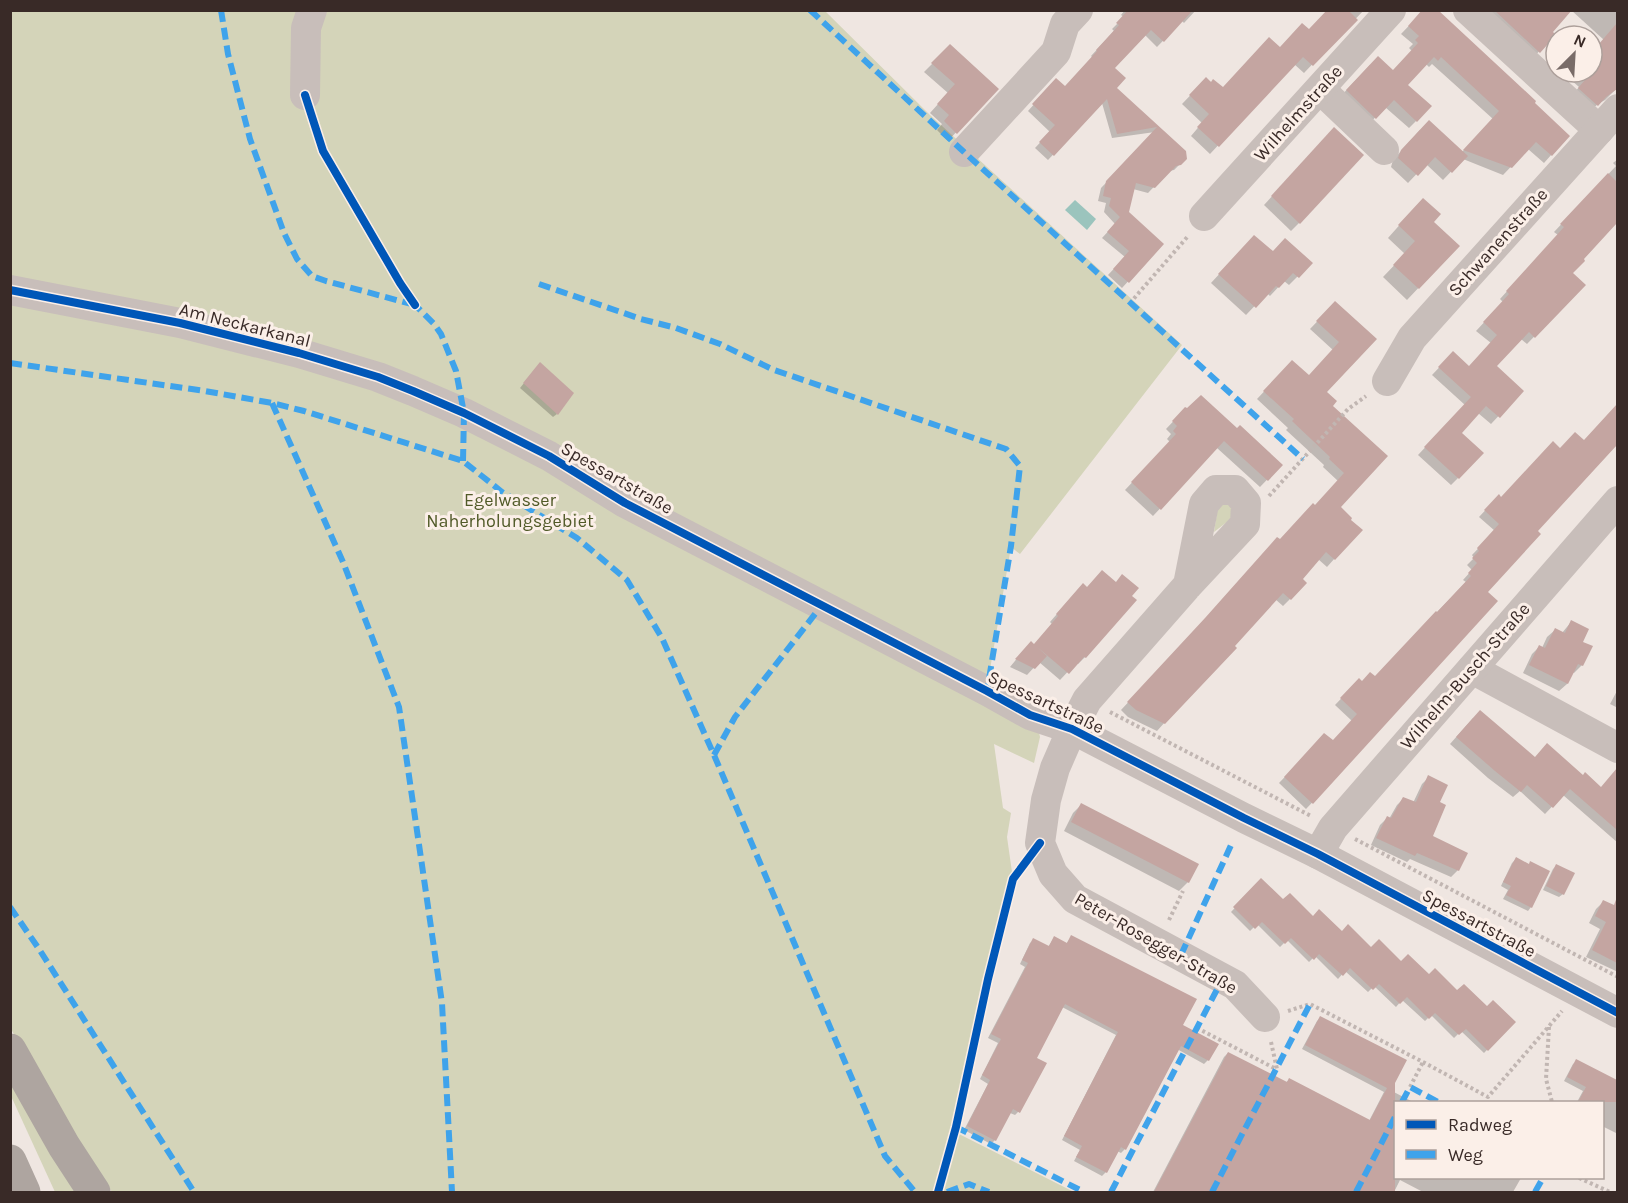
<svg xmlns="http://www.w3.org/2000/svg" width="1628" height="1203" font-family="Karla,sans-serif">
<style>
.green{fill:#d4d4b9}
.water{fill:#9bc4bd}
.shadow{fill:#0003}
.building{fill:#c4a5a1}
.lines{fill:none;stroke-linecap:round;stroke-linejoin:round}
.path{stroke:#c1b6b2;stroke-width:4;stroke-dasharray:3 3;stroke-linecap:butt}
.minor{stroke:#c8beba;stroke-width:30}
.highway{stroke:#aea5a0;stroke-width:33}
.quiet{stroke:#3fa3eb;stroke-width:6;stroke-dasharray:12 6;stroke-linecap:butt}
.cycleway-casing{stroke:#fbefe8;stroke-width:11}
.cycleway{stroke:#0057b8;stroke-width:8}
.labels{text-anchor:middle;stroke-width:6;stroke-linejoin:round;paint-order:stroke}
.street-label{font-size:18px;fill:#392a27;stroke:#fbefe8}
.park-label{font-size:18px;fill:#515a28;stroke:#fbefe8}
</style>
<rect width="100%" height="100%" fill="#efe6e1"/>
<g class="green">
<polygon points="10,11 825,11 930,115 1182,345 1020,554 1011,547 987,687 1038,728 1040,737 1034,763 994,744 1003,808 1011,813 1007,837 1013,879 958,1116 959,1134 1074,1192 112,1192 67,1127 11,1029"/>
<polygon points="1226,503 1231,504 1236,515 1214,532 1218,506"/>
<polygon points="10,1074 79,1192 55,1192 11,1096"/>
</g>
<polygon class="water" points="1075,200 1096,219 1087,230 1065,210"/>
<g class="shadow">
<polygon points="1125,10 1196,10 1184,23 1182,21 1157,47 1145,35 1113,68 1115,88 1184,152 1185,159 1174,170 1169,171 1148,193 1133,189 1127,213 1162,244 1122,288 1108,275 1125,257 1102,238 1115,224 1104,212 1106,203 1098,201 1101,188 1155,132 1112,138 1102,103 1048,160 1035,148 1050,132 1028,111 1056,80 1064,88 1093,58 1091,56 1114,31 1112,29 1124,17 1121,15"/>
<polygon points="1328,10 1364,10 1304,73 1294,64 1210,154 1191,136 1202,123 1182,104 1206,79 1222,89 1309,31"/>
<polygon points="1424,10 1532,103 1568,136 1544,163 1528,149 1503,175 1463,159 1443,180 1426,164 1408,183 1391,167 1393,160 1420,130 1462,152 1493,119 1432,64 1429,67 1426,64 1406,85 1416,121 1409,128 1385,107 1368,125 1339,98 1370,65 1393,72 1412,51 1409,48 1413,44 1401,34"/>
<polygon points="1480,10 1546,10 1550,32 1554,35 1532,59"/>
<polygon points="1571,10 1618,10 1618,87 1605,100 1598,104 1589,112 1572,96 1579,87 1570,79 1576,72 1592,72 1592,53 1604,40"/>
<polygon points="950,46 996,89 948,141 937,130 942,124 930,113 948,93 924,72"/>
<polygon points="1326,137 1299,223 1291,231 1264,205"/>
<polygon points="1618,159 1618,225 1615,223 1571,273 1584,285 1527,344 1521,339 1495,366 1522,391 1491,424 1478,413 1460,433 1458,478 1451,485 1418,455 1465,405 1432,375 1453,353 1468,368 1491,343 1476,331 1503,302 1500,299 1558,235 1554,232 1616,166 1613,163"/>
<polygon points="1412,211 1432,222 1458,246 1407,300 1383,277 1405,254 1388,238"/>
<polygon points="1246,245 1311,263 1289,285 1284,281 1270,296 1267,293 1246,315 1211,283"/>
<polygon points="1335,303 1375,339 1325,392 1331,406 1386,456 1338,507 1349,520 1360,530 1327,567 1318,559 1301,579 1290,599 1283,606 1275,599 1157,731 1128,717 1121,710 1279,541 1315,506 1338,481 1323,467 1324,465 1286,430 1288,428 1257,399 1285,369 1308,377 1333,350 1310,329"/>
<polygon points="537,367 557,414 553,417 520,388"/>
<polygon points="1618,406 1618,442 1536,531 1486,592 1345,768 1306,809 1279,783 1325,735 1333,742 1352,721 1335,705 1359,680 1362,683 1374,678 1466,582 1463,580 1472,570 1467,565 1474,558 1472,555 1495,531 1479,517 1493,502 1501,499 1560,450 1584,442"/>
<polygon points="1185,409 1237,430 1281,465 1260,487 1217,448 1153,516 1125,490 1170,442 1167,439 1171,434 1166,429"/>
<polygon points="1115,583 1085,657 1078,664 1076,663 1060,680 1039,662 1027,675 1010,667 1024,650 1034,646 1052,624 1050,622 1076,592 1086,588"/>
<polygon points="1571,622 1581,642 1591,647 1582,665 1574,673 1572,672 1567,684 1559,691 1523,673 1532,654 1539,647 1542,648 1547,637 1555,630 1562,633"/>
<polygon points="1618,689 1618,708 1610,704"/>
<polygon points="1473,718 1534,759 1583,777 1601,788 1610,779 1618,786 1618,843 1563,795 1545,814 1520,791 1513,797 1488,778 1450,744"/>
<polygon points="1429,777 1438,803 1431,837 1466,854 1458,870 1451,877 1410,859 1407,862 1371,845 1380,825 1387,818 1389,819 1397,805 1404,798 1413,803 1422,784"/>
<polygon points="1081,805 1197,864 1188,882 1179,891 1064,831 1073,813"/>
<polygon points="1516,859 1531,907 1528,911 1503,899 1508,890 1501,886 1512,863"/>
<polygon points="1556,866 1563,894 1559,897 1543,890 1553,869"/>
<polygon points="1261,880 1283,901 1371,949 1429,976 1514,1022 1484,1053 1461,1031 1454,1038 1431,1015 1425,1021 1402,1000 1396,1007 1374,986 1368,992 1345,971 1338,979 1315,956 1309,962 1287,940 1280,947 1257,924 1250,931 1231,912"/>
<polygon points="1603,902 1618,909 1618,972 1586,957 1600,929 1589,923 1596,909"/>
<polygon points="1072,936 1181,1026 1208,1060 1204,1064 1177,1049 1125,1149 1121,1153 1117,1151 1106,1172 1102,1176 1074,1161 1080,1150 1062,1140 1116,1035 1062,1007 1035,1058 1018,1112 1015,1115 1010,1113 995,1140 991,1144 964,1130 988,1084 980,1079 998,1043 988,1038 1025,967 1020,964 1030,943 1034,940 1048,947 1054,938 1066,944"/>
<polygon points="1320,1018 1390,1090 1413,1102 1396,1102 1396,1178 1521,1178 1513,1192 1423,1192 1400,1180 1394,1192 1153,1192 1224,1057 1228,1053 1285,1083 1289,1080 1369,1121 1384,1092 1302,1049 1317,1021"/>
<polygon points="1577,1061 1618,1082 1618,1134 1602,1126 1602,1102 1577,1102 1583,1091 1564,1081 1573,1064"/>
</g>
<g class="building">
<polygon points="1128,10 1193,10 1164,42 1151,30 1115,68 1126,78 1117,88 1186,151 1187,159 1181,165 1176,166 1155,188 1136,183 1129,212 1164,244 1129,283 1113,269 1129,251 1107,232 1120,217 1109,206 1111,198 1103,196 1106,181 1157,127 1117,134 1107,99 1054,156 1039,142 1055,125 1032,104 1056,78 1065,86 1097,51 1096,50 1119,25 1116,23"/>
<polygon points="1327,10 1348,10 1358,20 1313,66 1303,57 1219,147 1197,127 1209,114 1189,95 1206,77 1211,82 1213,79 1223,87 1269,37 1280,47 1302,23 1309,29"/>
<polygon points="1422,10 1438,10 1536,101 1535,103 1570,136 1552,156 1536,142 1512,168 1463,150 1499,111 1441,57 1438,61 1434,57 1408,85 1432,106 1417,122 1394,100 1376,119 1346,90 1378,56 1393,70 1418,43 1415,40 1419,36 1408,26"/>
<polygon points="1494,10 1572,10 1553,32 1556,35 1540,53"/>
<polygon points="1617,23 1617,89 1606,97 1598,106 1578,88 1592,72 1592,52"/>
<polygon points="950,44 999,89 957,134 944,121 949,115 937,104 955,84 931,63"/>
<polygon points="1429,120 1468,156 1452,173 1435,157 1418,176 1398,158 1401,150"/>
<polygon points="1334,127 1364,155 1300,224 1271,196"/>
<polygon points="1608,173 1617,182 1617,223 1584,259 1585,261 1573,273 1586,285 1535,338 1529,332 1497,366 1524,391 1500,418 1486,406 1462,433 1484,453 1459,479 1424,447 1471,397 1438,367 1453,351 1469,366 1497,335 1483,322 1509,294 1506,291 1564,227 1560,224"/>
<polygon points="1423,198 1441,214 1434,222 1460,246 1419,289 1393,265 1415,241 1398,225"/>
<polygon points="1254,235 1273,251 1285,238 1313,263 1299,278 1293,273 1279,288 1276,286 1256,308 1218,274"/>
<polygon points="1335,301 1377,339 1327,392 1337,401 1333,406 1388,456 1341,507 1352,518 1351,520 1363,530 1335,560 1326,552 1303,579 1307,583 1291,600 1283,593 1235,646 1237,648 1165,724 1136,710 1127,702 1205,618 1277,537 1280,539 1313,503 1315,505 1344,473 1329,459 1330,457 1292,421 1294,419 1263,391 1292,360 1309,375 1339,342 1316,321"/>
<polygon points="540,362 574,393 558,415 523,383"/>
<polygon points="1201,395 1237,428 1240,425 1283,465 1268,481 1224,441 1161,510 1131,482 1176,434 1173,431 1177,426 1172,421 1185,407 1187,408"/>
<polygon points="1617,404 1617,445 1538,531 1541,534 1488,592 1498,601 1313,804 1284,777 1324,733 1333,740 1357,714 1340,698 1359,678 1362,681 1370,672 1375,676 1436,611 1437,612 1471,576 1468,573 1477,563 1472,558 1479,551 1477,548 1499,524 1484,510 1499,494 1501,497 1553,441 1560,448 1575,432 1584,440"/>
<polygon points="1102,570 1116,582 1122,574 1139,588 1132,596 1137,600 1086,658 1084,657 1069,674 1036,646 1047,656 1035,669 1015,659 1031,641 1034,644 1058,616 1056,614 1083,583 1087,587"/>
<polygon points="1571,620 1589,629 1583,642 1593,646 1583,666 1578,664 1568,684 1529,665 1539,645 1545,648 1555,628 1565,633"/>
<polygon points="1480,710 1535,757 1547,743 1583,775 1585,772 1601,787 1617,768 1617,830 1570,789 1553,808 1527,785 1521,792 1495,771 1456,737"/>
<polygon points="1428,775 1448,785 1440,802 1446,805 1433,836 1468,853 1459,871 1417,853 1415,856 1376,838 1387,816 1391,818 1403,797 1416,802"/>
<polygon points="1081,803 1199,864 1189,883 1071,822"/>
<polygon points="1516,857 1529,864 1530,861 1550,871 1532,908 1506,895 1511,886 1503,882"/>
<polygon points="1556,864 1575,873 1564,895 1546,886"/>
<polygon points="1261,878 1283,899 1290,893 1313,916 1319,909 1342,931 1348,924 1371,947 1379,939 1401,961 1408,954 1429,974 1435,968 1457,990 1464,984 1487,1006 1493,1000 1516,1022 1488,1051 1466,1029 1459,1035 1435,1013 1429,1019 1407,997 1400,1004 1379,984 1373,990 1350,968 1343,976 1319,954 1314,960 1291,938 1285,944 1262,922 1255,929 1233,907"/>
<polygon points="1617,897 1617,963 1592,950 1606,922 1595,916 1603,900 1614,905"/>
<polygon points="1071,935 1197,999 1183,1025 1219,1044 1209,1061 1181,1046 1126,1150 1121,1147 1107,1173 1076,1157 1082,1146 1064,1136 1118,1032 1065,1004 1037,1058 1047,1063 1020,1113 1013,1109 996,1141 967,1126 990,1080 982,1075 1001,1039 991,1034 1028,963 1022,960 1033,938 1049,946 1054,936 1067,943"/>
<polygon points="1320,1016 1407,1060 1395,1083 1395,1192 1154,1192 1228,1052 1287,1082 1289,1078 1370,1120 1387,1088 1305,1045"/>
<polygon points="1576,1059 1617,1080 1617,1102 1578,1102 1586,1087 1567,1077"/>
</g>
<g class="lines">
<g class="path">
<polyline points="1130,303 1189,235"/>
<polyline points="1269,496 1348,409 1366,396"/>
<polyline points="1110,712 1311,816"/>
<polyline points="1355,839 1618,977"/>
<polyline points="1169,920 1183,891"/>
<polyline points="1288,1011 1310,1004 1423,1062 1488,1097 1562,1011"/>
<polyline points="1549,1027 1546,1079 1552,1102"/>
<polyline points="1197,1028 1276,1069"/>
<polyline points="1271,1042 1277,1069"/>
<polyline points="1410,1087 1423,1062"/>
<polyline points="1579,1178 1610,1192"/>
</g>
<g class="minor">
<polyline points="1468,10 1599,130"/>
<polyline points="1320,89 1384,150"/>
<polyline points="305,95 306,28 312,10"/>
<polyline points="964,152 1056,52 1065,24 1078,10"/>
<polyline points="1204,216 1391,10"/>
<polyline points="10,290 180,323 299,353 378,377 413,391 464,413 549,456 625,503 987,691 1030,715 1072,729 1244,818 1318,854 1618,1013"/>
<polyline points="1387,381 1412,338 1618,109"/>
<polyline points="1188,585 1204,504 1216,490 1235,490 1246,503 1245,524 1188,585 1087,700 1072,729 1055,768 1046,800 1040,843 1053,874 1075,899 1235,985 1265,1017"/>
<polyline points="1472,669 1618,748"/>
<polyline points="1318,854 1333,828 1618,501"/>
</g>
<g class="highway">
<polyline points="10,1050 64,1146 94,1192"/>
<polyline points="10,1161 24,1192"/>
</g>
<g class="quiet">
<polyline points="221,10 228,54 250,139 284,233 297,259 312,276 326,281 415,305"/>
<polyline points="810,10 964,152 1303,459"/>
<polyline points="539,284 641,319 676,328 720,344 774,370 1006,449 1020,466 1011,546 987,691"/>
<polyline points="412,302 434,324 441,334 456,371 464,413 463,461"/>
<polyline points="10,363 205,391 272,403 304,411 463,461 502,492 577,538 627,580 662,638 714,755 885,1156 915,1192"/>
<polyline points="272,403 343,562 399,707 442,1003 452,1192"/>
<polyline points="714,755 735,717 822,605"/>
<polyline points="10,907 39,949 194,1192"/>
<polyline points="1181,955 1232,843"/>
<polyline points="1402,1102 1410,1087 1438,1102"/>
<polyline points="956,1127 1084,1192"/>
<polyline points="947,1192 969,1184 989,1192"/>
<polyline points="1111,1192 1223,978"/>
<polyline points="1212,1192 1310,1004"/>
<polyline points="1356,1192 1396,1115"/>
<polyline points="1535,1192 1543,1178"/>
</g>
<g class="cycleway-casing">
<g id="cycleway">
<polyline points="305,95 323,151 400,283 415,305"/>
<polyline points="10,290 180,323 299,353 378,377 413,391 464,413 549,456 625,503 987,691 1030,715 1072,729 1244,818 1318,854 1618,1013"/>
<polyline points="938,1192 956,1127 988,979 1013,879 1040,843"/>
</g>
</g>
<use href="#cycleway" class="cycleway"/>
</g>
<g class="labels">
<g class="street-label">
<text transform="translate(1298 113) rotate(-48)" y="6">Wilhelmstraße</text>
<text transform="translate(1498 242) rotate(-48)" y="6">Schwanenstraße</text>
<text transform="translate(245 325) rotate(14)" y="6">Am Neckarkanal</text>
<text transform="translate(617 478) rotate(30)" y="6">Spessartstraße</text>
<text transform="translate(1465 676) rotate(-49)" y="6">Wilhelm-Busch-Straße</text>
<text transform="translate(1046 702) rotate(25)" y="6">Spessartstraße</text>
<text transform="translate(1479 923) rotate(28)" y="6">Spessartstraße</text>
<text transform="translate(1156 943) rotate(30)" y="6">Peter-Rosegger-Straße</text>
</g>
<g class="park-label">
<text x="510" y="506">Egelwasser<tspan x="510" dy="21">Naherholungsgebiet</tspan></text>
</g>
</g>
<rect width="1628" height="1203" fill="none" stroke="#392a27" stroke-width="24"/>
<rect x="1394" y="1101" width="210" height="78" fill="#fbefe8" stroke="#ada09b" stroke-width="1.5"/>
<rect x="1406" y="1120" width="30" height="9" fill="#0057b8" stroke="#ada09b" stroke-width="1.5"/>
<text x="1448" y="1131" font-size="18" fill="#392a27">Radweg</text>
<rect x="1406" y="1150" width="30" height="9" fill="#3fa3eb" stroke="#ada09b" stroke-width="1.5"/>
<text x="1448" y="1161" font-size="18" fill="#392a27">Weg</text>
<g transform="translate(1574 54) rotate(24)"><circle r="28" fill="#fbefe8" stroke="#ada09b" stroke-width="1.5"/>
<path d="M0-4.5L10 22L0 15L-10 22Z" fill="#796c68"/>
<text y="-9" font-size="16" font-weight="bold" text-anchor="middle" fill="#392a27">N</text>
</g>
</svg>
